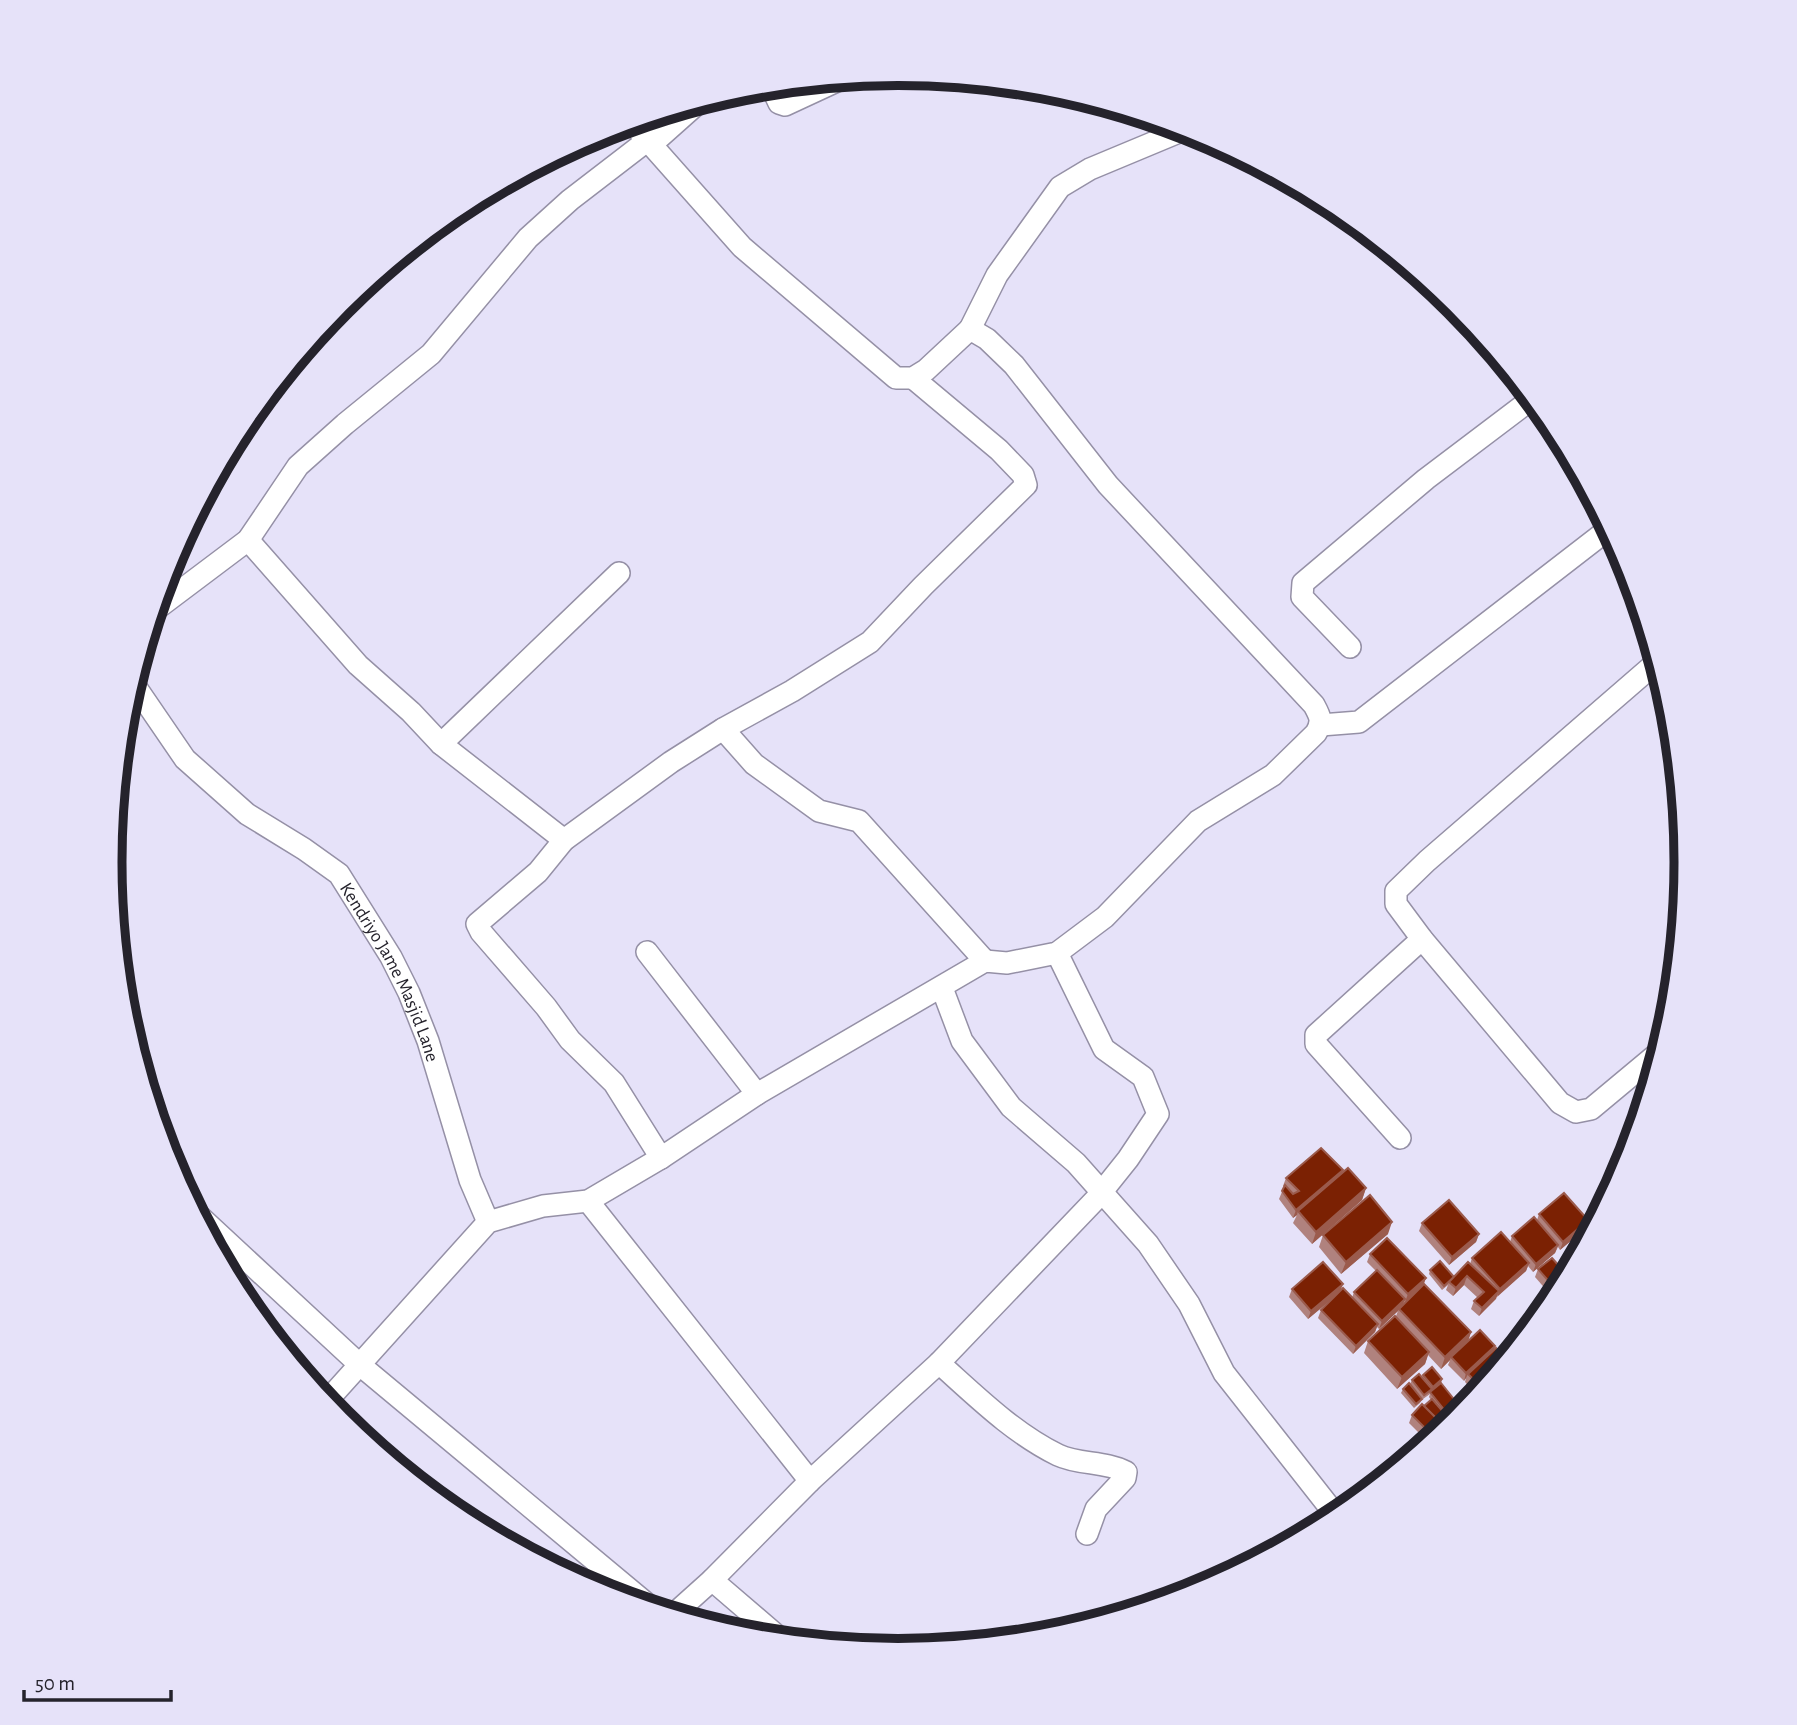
<svg xmlns="http://www.w3.org/2000/svg" width="1797" height="1725" font-family="'Alegreya Sans',sans-serif">
<style>
.lines{fill:none;stroke-linecap:round;stroke-linejoin:round}
.minor-casing{stroke:#9590a6;stroke-width:24}
.minor{stroke:#fff;stroke-width:21}
.wall{fill:#b0827e}
.shaded-wall{fill:#9b5b4d}
.building{fill:#7b2103;stroke:#9b5b4d;stroke-width:2}
.labels{text-anchor:middle;stroke-width:7;stroke-linejoin:round;paint-order:stroke}
.street-label{font-size:19px;fill:#25232c;stroke:#e6e2f9}
.rim{fill:none;stroke:#25232c;stroke-width:9}
</style>
<rect width="100%" height="100%" fill="#e6e2f9"/>
<g class="lines">
<g class="minor-casing">
<g id="minor">
<polyline points="771,86 779,103 785,105 841,79"/>
<polyline points="652,144 698,103"/>
<polyline points="970,329 997,275 1060,187 1090,169 1186,129"/>
<polyline points="248,540 358,665 411,712 441,744 564,840"/>
<polyline points="155,610 248,540 298,466 345,424 431,354 528,238 570,200 648,140"/>
<polyline points="1350,647 1302,597 1303,583 1426,479 1533,398"/>
<polyline points="1658,661 1427,861 1396,891 1396,904 1422,939 1560,1103 1576,1112 1591,1109 1663,1049"/>
<path id="s1" d="M133,683L185,759L247,814L304,849L339,874L391,957L409,993L428,1041L470,1180L488,1222"/>
<polyline points="1321,725 1359,722 1610,528"/>
<polyline points="723,729 754,764 819,811 859,821 985,961"/>
<polyline points="441,744 619,573"/>
<polyline points="647,952 757,1094"/>
<polyline points="942,988 962,1041 1011,1107 1076,1163 1148,1244 1189,1304 1224,1373 1338,1518"/>
<polyline points="1400,1138 1316,1044 1316,1035 1422,939"/>
<polyline points="661,1158 614,1083 570,1040 546,1007 481,932 477,924 538,872 564,840 671,762 723,729 792,691 870,642 923,586 1026,485 1023,475 999,450 913,378"/>
<polyline points="588,1201 810,1481"/>
<polyline points="195,1212 360,1365 653,1609"/>
<path d="M939,1363C976,1396 1013,1433 1058,1455C1079,1465 1105,1461 1126,1472L1125,1478L1096,1509L1087,1534"/>
<path d="M326,1402L488,1222L543,1206L588,1201L661,1158L757,1094L985,961L1007,963L1057,953L1105,917L1198,821L1273,775L1316,733C1323,721 1320,716 1314,705L1108,485L1014,365L987,339L970,329L926,370L913,378H896L742,247L632,123"/>
<polyline points="712,1580 782,1640"/>
<polyline points="673,1615 712,1580 810,1481 939,1363 1096,1199 1128,1159 1158,1114 1143,1077 1104,1049 1057,953"/>
</g>
</g>
<use href="#minor" class="minor"/>
</g>
<g class="wall">
<polygon points="1343,1170 1341,1174 1366,1188 1362,1200 1312,1244 1293,1223 1297,1215 1293,1218 1279,1199 1284,1187 1283,1186 1286,1178"/>
<polygon points="1539,1214 1588,1220 1585,1229 1560,1250 1558,1247 1555,1253 1533,1272 1528,1266 1526,1271 1496,1297 1479,1316 1471,1309 1474,1301 1478,1298 1464,1285 1453,1296 1446,1290 1448,1285 1442,1290 1429,1274 1430,1270 1454,1277 1470,1264 1472,1258 1510,1242 1512,1236 1537,1220"/>
<polygon points="1422,1223 1479,1234 1476,1242 1449,1265 1419,1231"/>
<polygon points="1388,1234 1341,1274 1319,1247 1323,1235"/>
<polygon points="1370,1254 1426,1278 1423,1285 1471,1332 1468,1342 1495,1346 1494,1350 1504,1357 1502,1365 1503,1363 1477,1395 1475,1394 1478,1388 1474,1391 1465,1382 1466,1378 1464,1381 1448,1365 1450,1360 1441,1369 1428,1355 1425,1364 1397,1389 1364,1353 1368,1341 1396,1316 1398,1311 1379,1329 1377,1327 1375,1332 1353,1354 1318,1318 1321,1310 1331,1300 1308,1319 1289,1297 1292,1289 1341,1290 1352,1298 1354,1292 1376,1271 1367,1262"/>
<polygon points="1538,1269 1568,1276 1555,1300 1535,1277"/>
<polygon points="1423,1375 1441,1383 1431,1392 1456,1406 1456,1421 1442,1432 1441,1431 1440,1434 1429,1443 1409,1423 1412,1415 1431,1400 1429,1397 1430,1394 1423,1399 1410,1384 1412,1380 1422,1377"/>
<polygon points="1403,1389 1422,1399 1420,1403 1414,1408 1401,1393"/>
</g>
<g class="shaded-wall">
<polygon points="1343,1170 1340,1178 1298,1211 1297,1215 1293,1218 1296,1210"/>
<polygon points="1366,1188 1362,1200 1312,1244 1316,1232"/>
<polygon points="1588,1220 1585,1229 1560,1250 1563,1242"/>
<polygon points="1392,1222 1388,1234 1341,1274 1346,1262"/>
<polygon points="1479,1234 1476,1242 1449,1265 1452,1257"/>
<polygon points="1558,1245 1555,1253 1533,1272 1536,1264"/>
<polygon points="1529,1263 1526,1271 1497,1297 1500,1289"/>
<polygon points="1467,1276 1464,1285 1453,1296 1456,1288"/>
<polygon points="1426,1278 1423,1286 1405,1302 1408,1294"/>
<polygon points="1343,1284 1340,1292 1308,1319 1311,1311"/>
<polygon points="1499,1291 1496,1299 1479,1316 1482,1308"/>
<polygon points="1405,1299 1402,1307 1399,1309 1398,1311 1379,1329 1382,1321"/>
<polygon points="1378,1324 1375,1332 1353,1354 1356,1346"/>
<polygon points="1471,1332 1467,1344 1451,1357 1450,1360 1441,1369 1445,1357"/>
<polygon points="1495,1346 1492,1354 1468,1374 1466,1378 1464,1381 1466,1373"/>
<polygon points="1429,1352 1425,1364 1397,1389 1402,1377"/>
<polygon points="1504,1357 1502,1365 1474,1391 1477,1383"/>
<polygon points="1442,1379 1441,1383 1432,1391 1433,1387"/>
<polygon points="1443,1425 1440,1434 1431,1442 1433,1436"/>
</g>
<g class="building">
<polygon points="1321,1148 1343,1170 1296,1210 1282,1191 1285,1185 1293,1194 1299,1191 1286,1178"/>
<polygon points="1348,1168 1366,1188 1316,1232 1298,1211"/>
<polygon points="1564,1193 1588,1220 1563,1242 1539,1214"/>
<polygon points="1370,1195 1392,1222 1346,1262 1323,1235"/>
<polygon points="1449,1200 1479,1234 1452,1257 1422,1223"/>
<polygon points="1534,1217 1558,1245 1536,1264 1512,1236"/>
<polygon points="1501,1232 1529,1263 1500,1289 1472,1258"/>
<polygon points="1387,1238 1426,1278 1408,1294 1370,1254"/>
<polygon points="1552,1258 1568,1276 1559,1293 1538,1269"/>
<polygon points="1440,1261 1454,1277 1444,1286 1430,1270"/>
<polygon points="1323,1262 1343,1284 1311,1311 1292,1289"/>
<polygon points="1468,1262 1499,1291 1482,1308 1474,1301 1484,1292 1467,1276 1456,1288 1449,1282"/>
<polygon points="1377,1270 1405,1299 1382,1321 1354,1292"/>
<polygon points="1424,1284 1471,1332 1445,1357 1399,1309"/>
<polygon points="1343,1288 1378,1324 1356,1346 1321,1310"/>
<polygon points="1395,1316 1429,1352 1402,1377 1368,1341"/>
<polygon points="1480,1330 1495,1346 1466,1373 1451,1357"/>
<polygon points="1496,1348 1504,1357 1477,1383 1468,1374"/>
<polygon points="1504,1363 1482,1389 1478,1386"/>
<polygon points="1432,1367 1442,1379 1433,1387 1423,1375"/>
<polygon points="1419,1374 1432,1389 1424,1395 1412,1380"/>
<polygon points="1409,1383 1422,1399 1416,1404 1403,1389"/>
<polygon points="1441,1383 1457,1403 1446,1412 1430,1392"/>
<polygon points="1432,1399 1445,1414 1438,1420 1424,1406"/>
<polygon points="1422,1404 1443,1425 1433,1436 1412,1415"/>
<polygon points="1456,1405 1462,1413 1456,1421 1448,1427 1440,1417"/>
</g>
<g class="labels">
<g class="street-label">
<text dy="7" stroke="none"><textPath href="#s1" startOffset="396">Kendriyo Jame Masjid Lane</textPath></text>
</g>
</g>
<path d="M0 0H1797V1725H0ZM122 862a776 776 0 1 1 1552 0a776 776 0 1 1-1552 0Z" fill="#e6e2f9" fill-rule="evenodd"/>
<path class="rim" d="M122 862a776 776 0 1 1 1552 0a776 776 0 1 1-1552 0Z"/>
<path d="M24 1690v10h147v-10" fill="none" stroke="#25232c" stroke-width="3.5"/>
<text x="35" y="1690" font-size="21" fill="#25232c" stroke="#e6e2f9" stroke-width="5" paint-order="stroke">50 m</text>
</svg>
